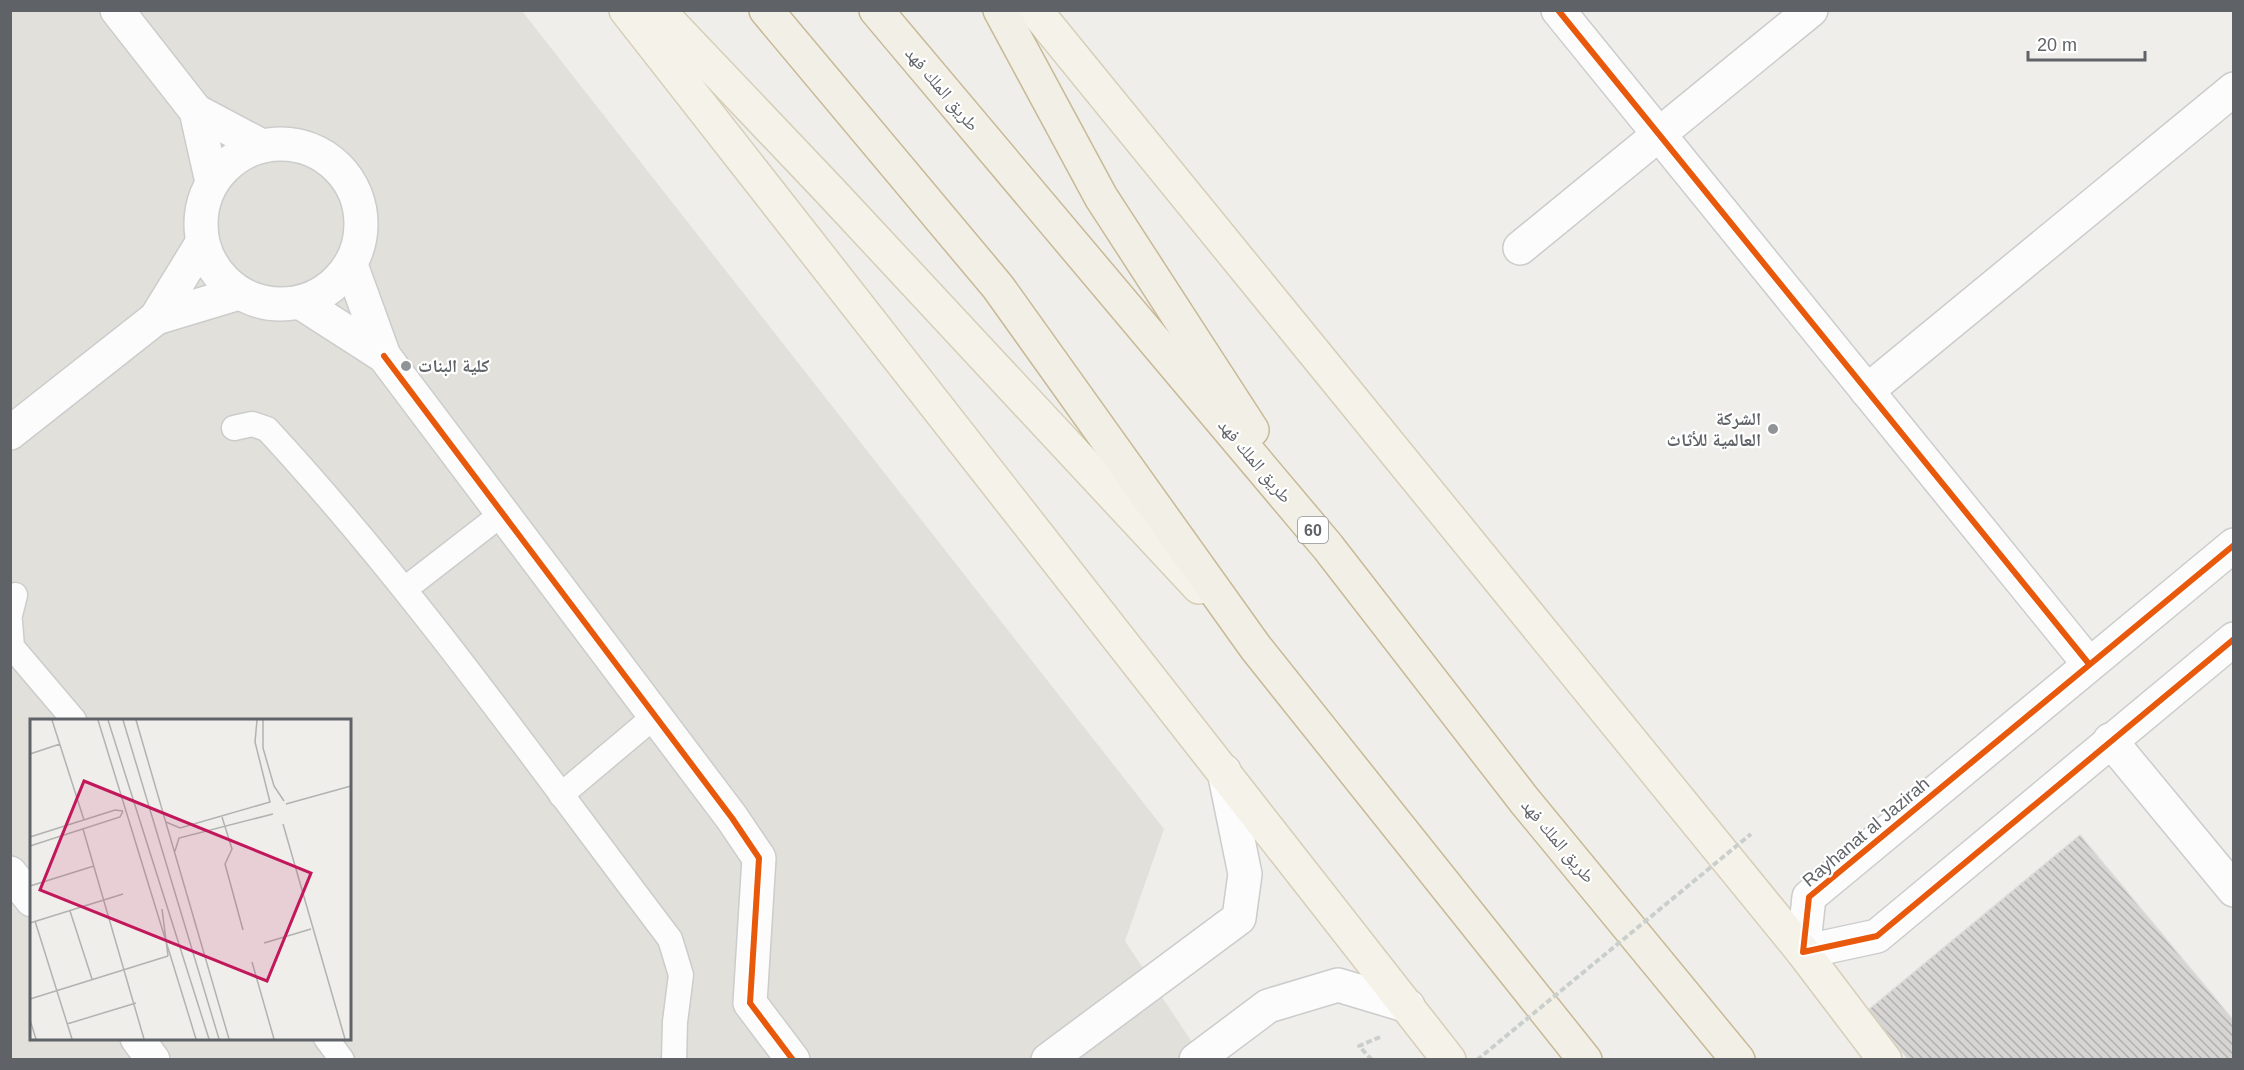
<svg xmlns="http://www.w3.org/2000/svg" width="2244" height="1070" font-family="Arial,'Noto Naskh Arabic',sans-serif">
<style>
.education{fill:#e2e0da;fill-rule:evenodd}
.building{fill:url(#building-back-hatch);stroke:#deddd9;stroke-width:1.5}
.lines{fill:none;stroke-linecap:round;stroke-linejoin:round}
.service-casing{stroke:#cbcccc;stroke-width:27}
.minor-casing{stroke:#cbcccc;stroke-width:36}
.primary-casing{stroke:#d7ceb8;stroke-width:36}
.trunk-casing{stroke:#c8b996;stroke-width:36}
.path{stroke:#cacfcc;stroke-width:4;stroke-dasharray:6 3;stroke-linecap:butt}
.service{stroke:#fdfcfc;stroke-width:24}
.minor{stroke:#fdfcfc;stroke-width:33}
.primary{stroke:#f4f2e9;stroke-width:33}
.trunk{stroke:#f2f0e6;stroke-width:33}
.path-bridge{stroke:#cacfcc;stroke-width:4;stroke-dasharray:6 3;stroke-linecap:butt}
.cycleway-casing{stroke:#fff;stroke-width:10}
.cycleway{stroke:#e8590c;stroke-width:6}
.poi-dot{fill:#919496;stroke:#fff;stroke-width:2}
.labels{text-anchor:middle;stroke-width:4.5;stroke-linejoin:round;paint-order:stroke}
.shield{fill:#fff;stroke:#8f9295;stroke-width:1.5}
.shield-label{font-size:16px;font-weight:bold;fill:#5f6368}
.street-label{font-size:18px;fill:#5f6368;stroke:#fff}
.poi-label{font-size:18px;font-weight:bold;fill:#5f6368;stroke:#fff;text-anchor:start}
.inset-road{fill:none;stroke:#b1b2b2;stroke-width:1.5}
.view{fill:#c2185b;fill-opacity:0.15;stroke:#c2185b;stroke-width:3}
.inset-edge{fill:none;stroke:#5f6368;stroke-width:3}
</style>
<defs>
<pattern id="building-back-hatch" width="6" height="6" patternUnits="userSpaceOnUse" patternTransform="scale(1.5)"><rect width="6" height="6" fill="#d6d5d3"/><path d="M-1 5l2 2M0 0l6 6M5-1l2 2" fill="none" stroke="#b1b0af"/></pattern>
</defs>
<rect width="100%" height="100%" fill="#efeeea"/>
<path class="education" d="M10,11H522L1164,829L1125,941L1203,1059H11ZM32,720H350V1038H32Z"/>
<polygon class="building" points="2080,835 2234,1021 2234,1060 1909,1060 1868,1010"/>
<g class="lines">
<g class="service-casing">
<g id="service">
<path d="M234,428L252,424L267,429C414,588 539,767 670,939L681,975L675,1022L674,1060"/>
<polyline points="405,589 503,513"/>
<polyline points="10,615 15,595"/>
<polyline points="10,622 12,647 74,720"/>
<polyline points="561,795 655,716"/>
<polyline points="326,1038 342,1060"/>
</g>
</g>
<g class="minor-casing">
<g id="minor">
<polyline points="117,10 196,111"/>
<polyline points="1558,10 2089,664"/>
<circle cx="281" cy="224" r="80"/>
<polyline points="212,182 196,111 262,146"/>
<polyline points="202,243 156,318 239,293"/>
<polyline points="1520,248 1811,10"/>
<polyline points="300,302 384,356 351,265"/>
<polyline points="384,356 732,818 759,858 750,1003 793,1060"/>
<polyline points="1867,391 2234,89"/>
<polyline points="10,433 156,318"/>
<polyline points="2234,545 1809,897 1803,952 1877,936 2234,639"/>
<polyline points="2110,740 2234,890"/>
<polyline points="10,873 32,900"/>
<polyline points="137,1038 153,1060"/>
<polyline points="1048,1060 1239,918 1245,874 1224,771"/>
<polyline points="1196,1060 1268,1006 1338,985 1408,1006"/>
</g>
</g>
<g class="primary-casing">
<g id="primary">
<polyline points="626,10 1449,1060"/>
<polyline points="658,10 831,192 1199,587"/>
<polyline points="1035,10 1803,952 1885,1060"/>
</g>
</g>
<g class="trunk-casing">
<g id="trunk">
<polyline points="766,10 998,287 1256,648 1585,1060"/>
<polyline points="876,10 1328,547 1524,800 1738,1060"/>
<polyline points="1000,10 1101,197 1252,430"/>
</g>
</g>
<polyline class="path" points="1372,1060 1359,1046 1380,1037"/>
<use href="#service" class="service"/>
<use href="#minor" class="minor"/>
<use href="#primary" class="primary"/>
<use href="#trunk" class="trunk"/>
<polyline class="path-bridge" points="1477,1060 1751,834"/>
<g class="cycleway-casing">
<g id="cycleway">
<polyline points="1558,10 2089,664"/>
<polyline points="384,356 732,818 759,858 750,1003 793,1060"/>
<polyline points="2234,545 1809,897 1803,952 1877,936 2234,639"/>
</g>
</g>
<use href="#cycleway" class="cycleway"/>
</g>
<g class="poi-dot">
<circle cx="406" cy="366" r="6"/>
<circle cx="1773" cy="429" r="6"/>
</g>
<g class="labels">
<rect class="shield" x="1298" y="517" width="30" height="26" rx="4.5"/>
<g class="shield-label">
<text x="1313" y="536">60</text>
</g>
<g class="street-label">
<text transform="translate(942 89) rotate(50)" y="6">طريق الملك فهد</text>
<text transform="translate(1255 461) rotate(50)" y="6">طريق الملك فهد</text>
<text transform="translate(1866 832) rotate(-40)" y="6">Rayhanat al Jazirah</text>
<text transform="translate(1558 841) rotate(50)" y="6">طريق الملك فهد</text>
</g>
<g class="poi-label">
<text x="418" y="372">كلية البنات</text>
<text x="1761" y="425" text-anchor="end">الشركة<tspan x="1761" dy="21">العالمية للأثاث</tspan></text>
</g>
</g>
<g transform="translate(30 719)">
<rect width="321" height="321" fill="#efeeea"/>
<path class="inset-road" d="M22,1L54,101M68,1L166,320M78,1L179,320M93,1L189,320M106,1L199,320M233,1V29L244,67L254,82M0,35L30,25M256,85L321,67M192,98L202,130L195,145L213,211M136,103L150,109L240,83L225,23L227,1M253,105L315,320M53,110L114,320M0,118L85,91L93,92M0,127L90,98L93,92M145,132L149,119L243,95M0,167L64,147M132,190L138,237M40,192L62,260M5,202L42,320M0,204L93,175M234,224L281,210M222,243L244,320M0,280L138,237M0,301L6,320M37,305L106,284"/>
<path class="view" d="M54,62L281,154L237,262L10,171Z"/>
<rect width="321" height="321" class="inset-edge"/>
</g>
<rect width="2244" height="1070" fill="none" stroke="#5f6368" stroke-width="24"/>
<path d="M2028 51v9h117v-9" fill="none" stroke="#5f6368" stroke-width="3"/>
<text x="2037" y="51" font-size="18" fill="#5f6368" stroke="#ffffff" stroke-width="4.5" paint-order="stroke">20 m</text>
</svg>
